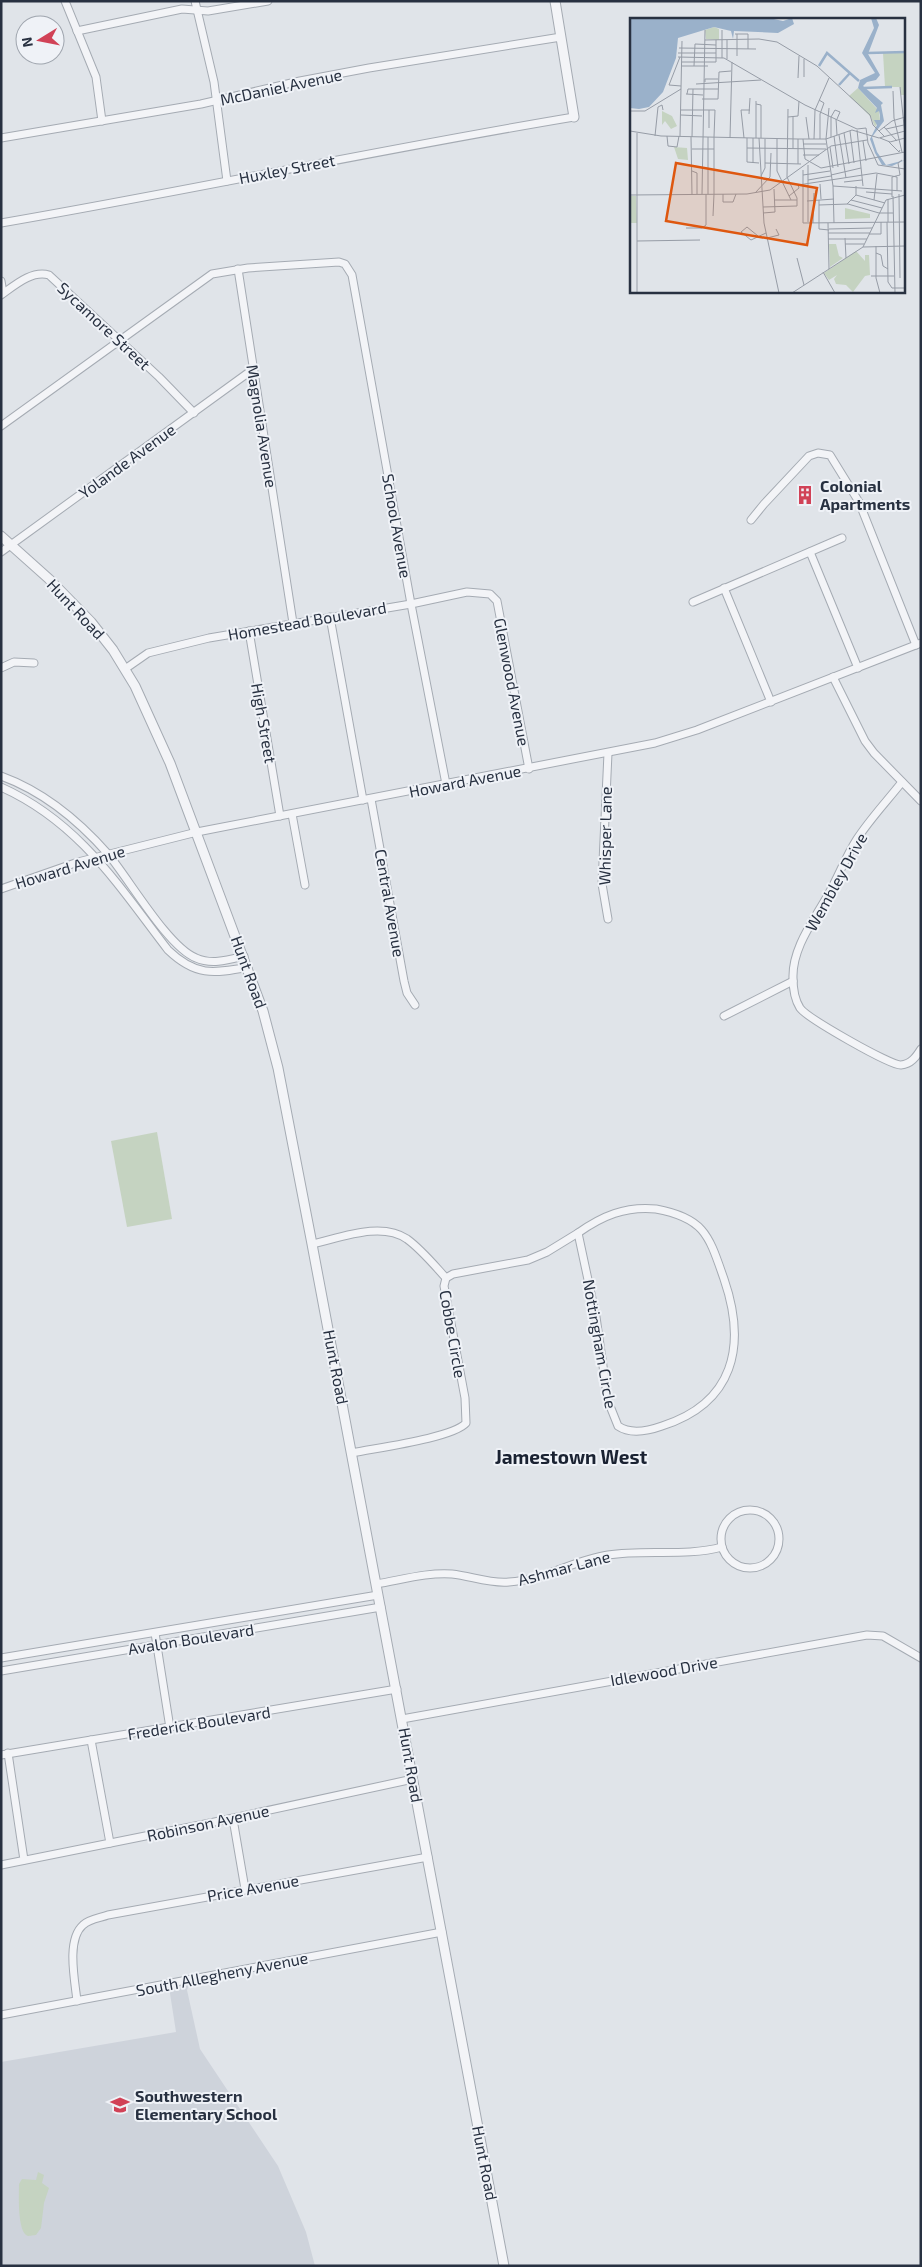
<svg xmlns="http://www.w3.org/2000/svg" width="922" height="2267" font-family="'Exo 2',sans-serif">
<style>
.built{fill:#ced3db}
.green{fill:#c5d3c1}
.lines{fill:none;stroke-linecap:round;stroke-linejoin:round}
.minor-casing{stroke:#a5abb3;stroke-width:9}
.tertiary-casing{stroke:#a5abb3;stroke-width:11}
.minor{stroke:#f3f4f7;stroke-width:7}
.tertiary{stroke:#f3f4f7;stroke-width:9}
.labels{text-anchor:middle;stroke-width:4;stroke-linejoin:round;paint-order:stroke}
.street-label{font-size:16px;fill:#283141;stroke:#eff2f7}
.poi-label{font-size:16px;font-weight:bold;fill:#283141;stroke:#eff2f7;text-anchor:start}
.quarter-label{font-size:19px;font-weight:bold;fill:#1a2232;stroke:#eff2f7}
.inset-river{fill:none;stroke:#9ab1ca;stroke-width:2.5}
.inset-road{fill:none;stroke:#969ca6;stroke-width:1}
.view{fill:#de570f;fill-opacity:0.15;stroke:#de570f;stroke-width:2.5}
.inset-edge{fill:none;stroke:#283141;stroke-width:2.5}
</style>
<rect width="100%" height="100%" fill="#e0e4e9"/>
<polygon class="built" points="190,1983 187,1990 200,2049 278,2166 306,2232 315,2266 1,2266 1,2062 176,2032 169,1987"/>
<g class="green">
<polygon points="157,1132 172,1219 127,1227 111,1141"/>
<path d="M38,2172L44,2175L42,2183L49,2188L44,2203L41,2228L36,2235C35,2235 29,2236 28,2236C17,2233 19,2194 19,2184L22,2179L36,2180Z"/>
</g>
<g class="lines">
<g class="minor-casing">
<g id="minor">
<polyline points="65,1 96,77 102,121"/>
<polyline points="195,1 214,82 227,181"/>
<polyline points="77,31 182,9 208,11 268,1"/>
<polyline points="1,138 201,104 300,81 369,68 561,37"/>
<path d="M1,223C192,190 382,149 574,117"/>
<polyline points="238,269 293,623"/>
<polyline points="1,281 3,293"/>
<path d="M1,295C15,285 32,270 49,275L159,377L194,413"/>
<polyline points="1,426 212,274 248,268 339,262 345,264 352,275 411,604 446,784"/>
<polyline points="751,520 764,504 809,456 818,453 830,455 859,502 916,645"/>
<polyline points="1,552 252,370"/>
<polyline points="810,552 858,668"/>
<polyline points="724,588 771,702"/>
<polyline points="693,602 842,538"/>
<polyline points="330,617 363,800"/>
<polyline points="249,631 280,816"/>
<polyline points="1,668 14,662 34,663"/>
<polyline points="125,669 148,653 209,638 411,604 467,592 490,594 497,601 529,769"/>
<polyline points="833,677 865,741 874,753 921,801"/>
<polyline points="608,753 602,884 608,919"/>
<path d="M1,776C42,791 79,821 108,854C129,879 168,947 196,958C212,965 228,960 244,956"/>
<path d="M902,782C887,801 870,819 857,839C846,856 839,875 829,893C815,919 792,947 793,978C793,988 795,1000 800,1008C807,1018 891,1066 901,1065C911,1064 916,1057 921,1049"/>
<path d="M1,787C79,822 118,885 168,950C195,976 213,974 248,967"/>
<polyline points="371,799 404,981 407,993 415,1005"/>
<polyline points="292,814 305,885"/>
<polyline points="1,889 78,862 197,832 655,743 697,730 921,643"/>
<polyline points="724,1016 793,981"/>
<path d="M656,1209C705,1218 709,1236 724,1279C747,1346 734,1403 662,1426C648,1431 631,1435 618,1426L608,1401L596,1317L578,1233C602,1216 625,1206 656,1209Z"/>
<path d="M312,1244C340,1238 381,1221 407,1239C422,1250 434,1265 446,1278L444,1286L465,1398L466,1423C453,1438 375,1448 352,1453"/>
<polyline points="446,1278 453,1274 528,1260 547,1252 578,1233"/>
<circle cx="750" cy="1539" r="29"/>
<path d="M376,1584C401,1580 428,1572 452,1574C471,1576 490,1584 509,1582C544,1580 574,1560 608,1555C646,1549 685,1557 722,1547"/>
<polyline points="155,1633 170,1728"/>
<polyline points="1,1658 378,1595"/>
<polyline points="1,1671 381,1607"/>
<polyline points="402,1719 867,1635 883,1636 921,1658"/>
<polyline points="91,1740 110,1843"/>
<polyline points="8,1753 24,1860"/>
<polyline points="1,1755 397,1689"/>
<polyline points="233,1819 245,1889"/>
<polyline points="1,1865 210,1823 413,1779"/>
<path d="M77,2001C75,1981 66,1940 83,1925C89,1919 100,1918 108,1915L428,1857"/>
<polyline points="1,2015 442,1932"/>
</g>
</g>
<g class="tertiary-casing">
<g id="tertiary">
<polyline points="555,1 574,117"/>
<polyline points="1,536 49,579 91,622 113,650 135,686 170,763 263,1011 278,1068 312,1244 504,2266"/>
</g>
</g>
<use href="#minor" class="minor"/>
<use href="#tertiary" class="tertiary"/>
</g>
<defs>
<g id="building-bare" transform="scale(1.5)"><path d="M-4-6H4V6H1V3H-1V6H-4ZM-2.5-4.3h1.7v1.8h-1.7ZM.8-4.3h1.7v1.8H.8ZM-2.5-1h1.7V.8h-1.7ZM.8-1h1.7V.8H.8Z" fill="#d14257" stroke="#eff2f7" stroke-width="2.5" paint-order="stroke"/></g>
<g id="school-bare" transform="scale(1.5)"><path d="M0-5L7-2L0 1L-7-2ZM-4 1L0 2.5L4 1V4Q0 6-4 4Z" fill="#d14257" stroke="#eff2f7" stroke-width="2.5" paint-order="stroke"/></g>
</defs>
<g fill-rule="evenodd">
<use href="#building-bare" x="805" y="495"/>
<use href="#school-bare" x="120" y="2105"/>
</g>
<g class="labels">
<g class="street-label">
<text transform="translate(281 87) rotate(-12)" y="6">McDaniel Avenue</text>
<text transform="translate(287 169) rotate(-11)" y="6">Huxley Street</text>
<text transform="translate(104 326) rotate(43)" y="6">Sycamore Street</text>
<text transform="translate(262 426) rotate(81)" y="6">Magnolia Avenue</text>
<text transform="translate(127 461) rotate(-36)" y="6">Yolande Avenue</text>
<text transform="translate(397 526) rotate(80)" y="6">School Avenue</text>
<text transform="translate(76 609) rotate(47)" y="6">Hunt Road</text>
<text transform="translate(307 621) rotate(-10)" y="6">Homestead Boulevard</text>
<text transform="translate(512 682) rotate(79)" y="6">Glenwood Avenue</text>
<text transform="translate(264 723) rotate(80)" y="6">High Street</text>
<text transform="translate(465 781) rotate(-11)" y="6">Howard Avenue</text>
<text transform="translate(605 836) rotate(-89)" y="6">Whisper Lane</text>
<text transform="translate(70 867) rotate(-17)" y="6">Howard Avenue</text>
<text transform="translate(836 882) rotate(-61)" y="6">Wembley Drive</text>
<text transform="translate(390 903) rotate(80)" y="6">Central Avenue</text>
<text transform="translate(249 972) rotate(70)" y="6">Hunt Road</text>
<text transform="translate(453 1334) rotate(80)" y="6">Cobbe Circle</text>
<text transform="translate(600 1344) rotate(80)" y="6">Nottingham Circle</text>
<text transform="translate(336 1367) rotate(79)" y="6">Hunt Road</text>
<text transform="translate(564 1568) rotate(-15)" y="6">Ashmar Lane</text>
<text transform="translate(191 1639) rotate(-9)" y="6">Avalon Boulevard</text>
<text transform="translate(664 1671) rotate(-10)" y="6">Idlewood Drive</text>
<text transform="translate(199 1723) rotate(-9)" y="6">Frederick Boulevard</text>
<text transform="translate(411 1765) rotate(80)" y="6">Hunt Road</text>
<text transform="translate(208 1823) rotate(-12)" y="6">Robinson Avenue</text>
<text transform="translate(253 1888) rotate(-10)" y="6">Price Avenue</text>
<text transform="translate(222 1974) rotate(-11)" y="6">South Allegheny Avenue</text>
<text transform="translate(485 2163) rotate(79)" y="6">Hunt Road</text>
</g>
<g class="poi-label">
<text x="820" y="492">Colonial<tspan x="820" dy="18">Apartments</tspan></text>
<text x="135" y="2102">Southwestern<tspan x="135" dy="18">Elementary School</tspan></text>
</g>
<g class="quarter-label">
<text x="571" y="1464">Jamestown West</text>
</g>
</g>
<g transform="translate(630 18)">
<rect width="275" height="275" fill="#e0e4e9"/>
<path d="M84,9L89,11V22L76,21L75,12ZM275,34V77H271L270,69H255L253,35ZM228,70L249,93L250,102H245L247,106L245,109L241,99L219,78ZM32,93L42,98L47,108L41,111L35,103L32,107ZM44,129L57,130L58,142L48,141ZM0,178H6L7,205H0ZM215,190L240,196V200L215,201ZM199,226H206L209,238L213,240L200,249ZM226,233L235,243V237H239L240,257L235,258L223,274L216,267L206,266L204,261L207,257L199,262L194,255Z" fill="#c5d3c1"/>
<path d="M0,0H139L153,3L162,0L164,6L148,15L104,13L103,21L101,13L84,9L48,20L46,40L33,74L19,89L9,91L0,90ZM241,0H246L249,7L238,36L250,57L246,62L237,64L233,68L253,85L251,87L254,103L242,119L247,134L256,147L275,142L262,148L252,147L245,135L240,121L247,107L244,102H250V97L249,93L245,95L247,90L228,70L230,62L245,55L232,35L244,10Z" fill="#9ab1ca"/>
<path class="inset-river" d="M238,35L275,34M189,48L197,35L229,63M209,67L220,55M233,70L262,69"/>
<path class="inset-road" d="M105,16H118V31M107,16V38M75,22L129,21L147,24L187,48L240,97L243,107L254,118M49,30L126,31M48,35H86M48,39L94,40L175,87L227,111M50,39L39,67L51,68M92,40V12M97,41V22M52,44H86V22M52,48H78M64,48L65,26L86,27M174,59V41M168,60L169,38M75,64V61H88M66,66L131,62M270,69L275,117M263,73L264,100L272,134M56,76L73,77M57,76L58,71H88M72,81H88L89,54L101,53M189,82L194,85L190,96V121M126,86L131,87V120M199,90L196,121L203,168L204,205M51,92H85L84,119M79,92V110M0,93H15L51,71M119,96L120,80M51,97L72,98M158,99L168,98L169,83M176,99L179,121M201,99L205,92L210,94L207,101M201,99V119M206,101L207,117M254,109L267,123M227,111L236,110L238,125L248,147L275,151M256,111L274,107M227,112L233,168M0,113L31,118L168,121H196L222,112L249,120L275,113M220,113L224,145M249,113L262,103L275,99M7,115V275M214,115L219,146M209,117L216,160M25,118L28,89L32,87L33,92M37,118L38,128L47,129L49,118M50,118L52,23M204,118L208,149M61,119L62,177M62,119L63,71M84,119V176M100,120L102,44M114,120L111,92H120M117,120V144L129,145M123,120V145M126,120V83M129,120L134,205L149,275M250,120L260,124L275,120M147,121V153L161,182M173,121L175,141L191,150L275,134M184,121L185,92L199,60M233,123L236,143M258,123L269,134L270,132M173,126H196M200,129L203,150M117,130L196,131M62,131H84M163,131V99M173,137H189M135,145L171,146M168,146V121M178,147V204M173,152V205L275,204M62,153L67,155V176M173,157L200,153M201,157L231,150M131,158L135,150V121M178,162L201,158M214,164L232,162M190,166L191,181M168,167L246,155L267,159V173M203,168L272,173M236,174L262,176M125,175L140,159L141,135M72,176L75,12M78,176V119M93,176V184H103L106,176M269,176L270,260M0,177L117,176L140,172L201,128L237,122M226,177L255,185M159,178L169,170L168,167M263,178L265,275M262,179V159L270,157L268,145L272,142M258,181V204M145,182H167M189,182V211L199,212M221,182L252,190M244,182L247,156M177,183L204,181M217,186L226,177V168M189,187L218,186L249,195H263M133,189L167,188V180L157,159L158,91M133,195L145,194L144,171M83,198L84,176M257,204L258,264L262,270H275M183,205L184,175M198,205L199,251M56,210H72L76,207V176M199,211L242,210M198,215H240M239,216H251V204M128,218L117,209L111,214L121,222L136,215M137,220L149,217L146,211M215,220L216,240M198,221H237M7,223L70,222M215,226H234M246,228V260L250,275M233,229L275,228M246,235L251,237L253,248L258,251M167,240L174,267M193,254L205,275M241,258H264M162,275L233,229L256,182L275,177"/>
<path class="view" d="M46,145L187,170L177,227L36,203Z"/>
<rect width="275" height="275" class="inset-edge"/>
</g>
<rect width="922" height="2267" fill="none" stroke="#283141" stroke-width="5"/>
<g transform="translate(40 40) rotate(260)"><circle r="24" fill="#eff2f7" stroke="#9fa5ae"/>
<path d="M0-4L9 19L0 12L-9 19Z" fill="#d14257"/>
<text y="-8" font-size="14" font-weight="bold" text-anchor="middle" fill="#283141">N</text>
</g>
</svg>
